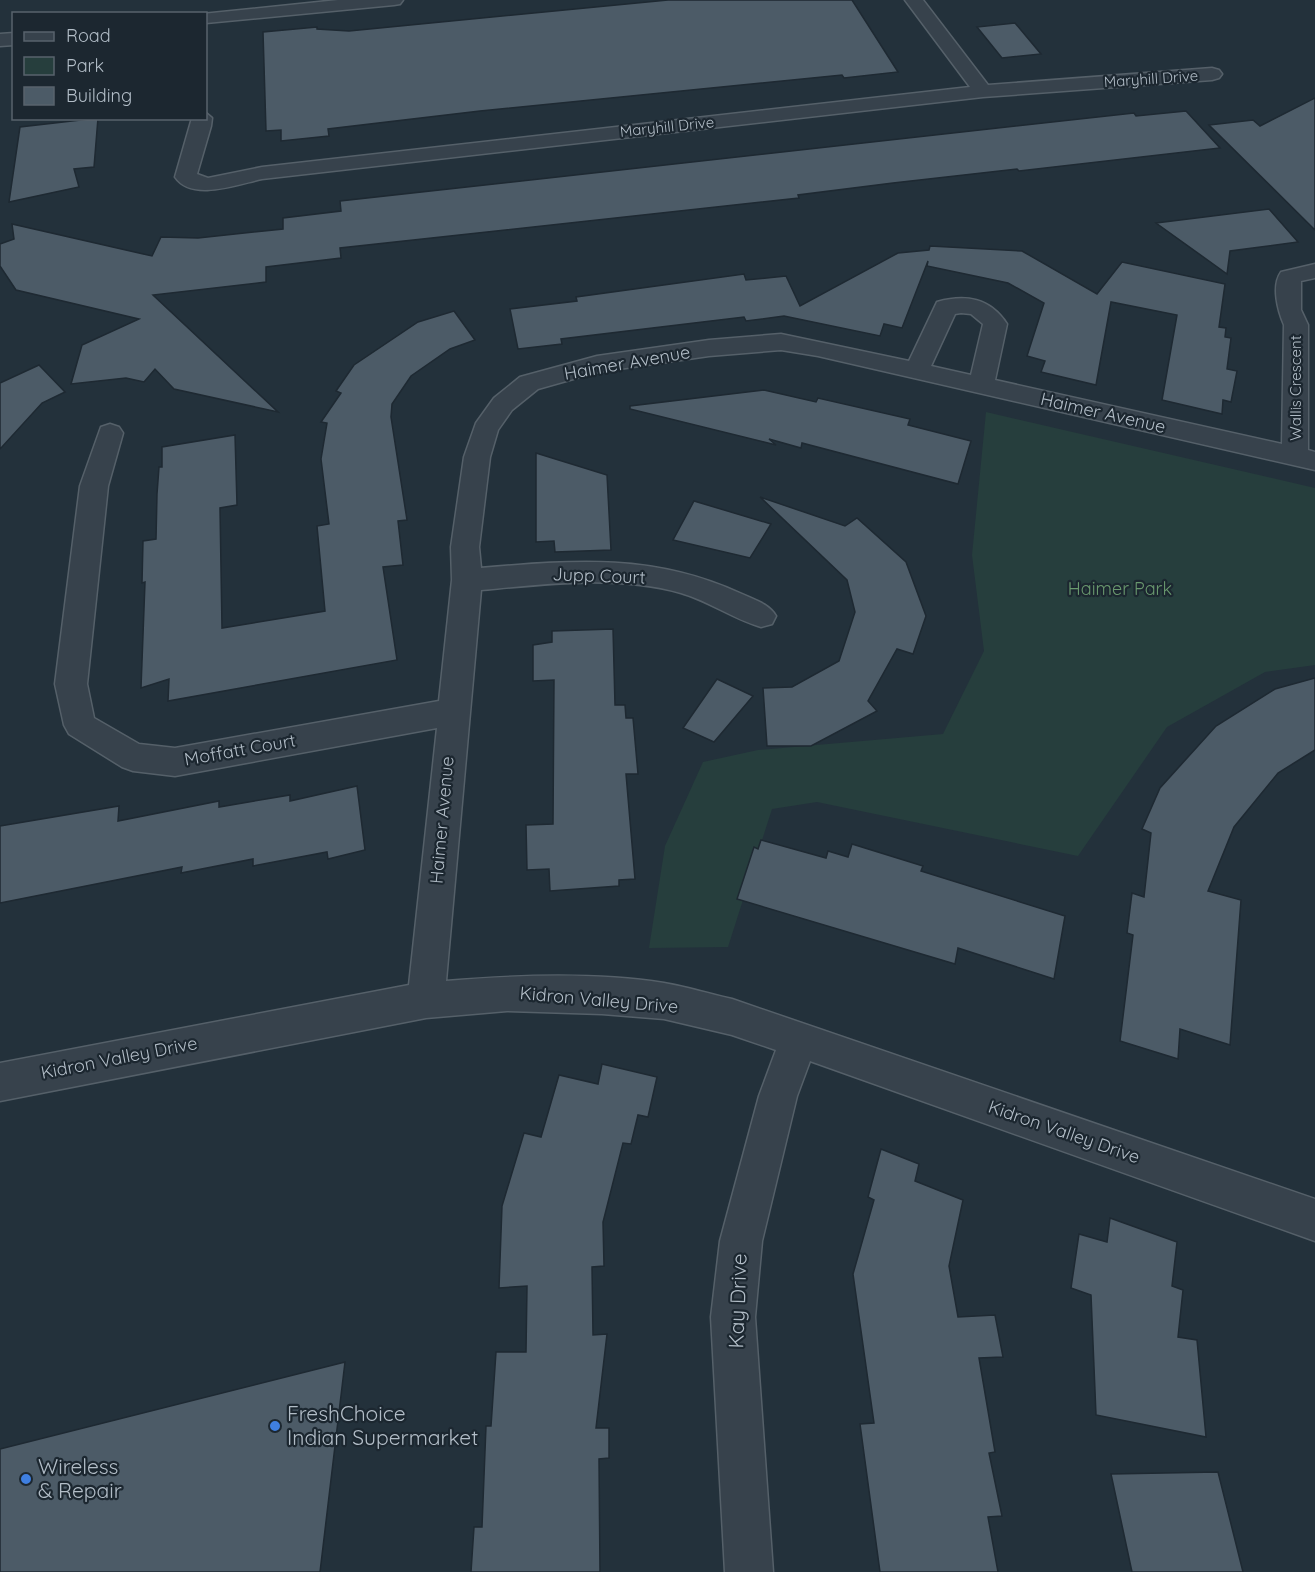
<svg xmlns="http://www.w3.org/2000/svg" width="1315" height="1572" font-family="Quicksand,sans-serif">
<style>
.green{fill:#263e3d}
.building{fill:#4c5b67;stroke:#1e2932;stroke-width:1.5}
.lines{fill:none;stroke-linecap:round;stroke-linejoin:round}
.minor-casing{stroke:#556069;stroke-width:3}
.minor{fill:#37424c;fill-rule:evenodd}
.shop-dot{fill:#3f7fe0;stroke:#1c2730;stroke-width:2}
.labels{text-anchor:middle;stroke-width:4.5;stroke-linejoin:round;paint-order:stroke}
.far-street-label{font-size:15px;fill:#b2bdc7;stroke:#1c2730}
.street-label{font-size:18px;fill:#b2bdc7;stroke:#1c2730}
.park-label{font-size:18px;fill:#69986e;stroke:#1c2730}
.near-street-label{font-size:21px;fill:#b2bdc7;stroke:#1c2730}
.near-poi-label{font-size:21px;fill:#b2bdc7;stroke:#1c2730;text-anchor:start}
</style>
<rect width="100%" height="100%" fill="#23313b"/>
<polygon class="green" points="986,412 1315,488 1315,665 1265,672 1167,727 1078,856 817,802 772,809 728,947 649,948 665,846 703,762 758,750 943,734 984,651 972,555"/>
<g class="building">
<polygon points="668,0 852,0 898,72 844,78 842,75 480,111 328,129 329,136 281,141 281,130 266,131 263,32 317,27 317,29 349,31"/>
<polygon points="1015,23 1041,54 1002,58 977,27"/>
<polygon points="1315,98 1315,230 1209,125 1253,120 1260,126"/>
<polygon points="1186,111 1220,148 1019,171 1017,169 893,183 798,195 799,198 340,248 341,258 266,267 266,282 153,295 278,412 174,389 155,369 144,382 126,378 71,384 82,345 139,319 16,290 0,266 0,244 14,239 12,224 152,256 161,237 198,238 283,229 283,218 341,211 340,201 1134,113 1136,116"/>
<polygon points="98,118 94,167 74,169 79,187 9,202 20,127"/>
<polygon points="1269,209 1298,242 1230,251 1227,274 1156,223"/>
<polygon points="930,246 1022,251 1097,294 1122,262 1225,284 1219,327 1226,328 1225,337 1231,338 1227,369 1237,371 1231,402 1223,400 1222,414 1162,400 1177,315 1111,302 1096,385 1041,372 1045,361 1027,356 1044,303 1008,283 927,266 928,261 902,328 884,324 880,336 784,316 746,321 744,317 561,339 562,344 518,349 510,309 577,301 576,297 744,274 746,280 786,276 800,306 898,253 929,250"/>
<polygon points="454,311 475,340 450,349 411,376 392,404 391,417 407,520 398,521 403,565 383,567 397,660 168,701 169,679 141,688 145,582 142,583 143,541 156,539 157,494 159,467 162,467 162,447 235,435 237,505 220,508 222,628 325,611 317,526 329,524 321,459 327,423 321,422 341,393 336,391 354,365 418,322"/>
<polygon points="39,365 65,392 42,403 0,449 0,383"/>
<polygon points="764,390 816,402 818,398 910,419 908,425 971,441 958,484 802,443 801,448 769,439 776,445 630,409 630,406"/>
<polygon points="536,453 607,475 611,550 555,552 554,541 536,542"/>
<polygon points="760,497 845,526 857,518 906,562 926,616 913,654 897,649 868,701 877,711 811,746 767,746 763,688 792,687 839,661 855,612 847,580"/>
<polygon points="694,501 771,524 750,558 673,540"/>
<polygon points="613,629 615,705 625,705 626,718 633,718 638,774 626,774 635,879 619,880 619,886 550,891 549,869 527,870 526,825 553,824 554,680 533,681 533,645 552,642 552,631"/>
<polygon points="1315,678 1315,750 1278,773 1234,827 1208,891 1241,900 1230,1045 1180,1029 1178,1059 1120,1041 1133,935 1127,933 1132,893 1144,897 1151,833 1142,829 1160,788 1216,726 1275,689"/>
<polygon points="717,679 753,696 714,742 683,728"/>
<polygon points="357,786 365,850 328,859 327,852 253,866 253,859 181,873 182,867 0,903 0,826 119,806 118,821 219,801 219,807 290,795 290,801"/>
<polygon points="761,840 826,858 828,851 848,857 852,844 923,866 921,871 1065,916 1054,979 958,948 955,964 737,899 754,847 758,849"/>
<polygon points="602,1064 657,1077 648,1117 638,1115 631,1144 623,1143 603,1222 604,1266 592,1267 593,1335 607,1334 596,1428 609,1428 609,1458 599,1459 600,1572 471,1572 474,1527 482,1527 486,1426 491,1426 496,1352 526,1352 527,1286 499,1288 502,1206 524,1133 541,1137 559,1075 598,1084"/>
<polygon points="881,1149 919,1164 915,1181 963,1200 949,1266 958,1317 995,1315 1003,1357 979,1358 995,1452 989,1453 1002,1516 988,1517 998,1572 880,1572 860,1424 874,1423 853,1274 874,1200 868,1197"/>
<polygon points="1110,1218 1177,1242 1172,1286 1183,1290 1178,1337 1197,1340 1206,1437 1096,1415 1091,1295 1071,1288 1079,1234 1107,1242"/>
<polygon points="345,1362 320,1572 0,1572 0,1449"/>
<polygon points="1218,1472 1243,1572 1132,1572 1111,1474"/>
</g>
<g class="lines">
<g class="minor-casing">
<g id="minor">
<polygon points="338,0 403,0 400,4 394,5 206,23 206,14 202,14"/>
<path d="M905,0H923L988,85L1212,68L1219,70L1222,74L1219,78L1212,80L983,97L262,179C238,184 192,202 175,177L192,118H206V113L212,118L211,126L197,174L208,178L262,167L970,87Z"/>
<polygon points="14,33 14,45 0,46 0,34"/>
<path d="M1315,264V278L1301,281V310L1308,325V450L1315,452V470L818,356L781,350L709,356L598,372L538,389L512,410L498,430L490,457L479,547L481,568C575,560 654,553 742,594C755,600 769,604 776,616L772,624L761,627C733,619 709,601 681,593C617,575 546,584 481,590L446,981C517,975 594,972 664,983C687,987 710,994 732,999L1315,1199V1241L810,1061L797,1096L762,1241L755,1317L773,1572H725L711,1317L720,1241L759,1096L776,1050L732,1035L664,1019L602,1014L507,1011L426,1018L0,1101V1063L409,985L437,728L175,776L133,771L122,767L69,734L64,725L55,684L80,486L101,427L110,424L119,427L123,433L108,486L87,684L94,718L139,744L175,748L439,701L452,580L451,547L464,457L476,423L494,398L520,377L597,356L709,340L781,334L909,361L937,302C966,294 990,298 1007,324L995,380L1282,444L1284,325C1278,311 1271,286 1281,272ZM961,313L971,314L983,324L971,375L931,366L955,314Z"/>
</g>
</g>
<use href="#minor" class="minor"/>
</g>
<g class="shop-dot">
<circle cx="275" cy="1426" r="6"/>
<circle cx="26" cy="1479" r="6"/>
</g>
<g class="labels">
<g class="far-street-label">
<text transform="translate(1151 79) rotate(-4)" y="5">Maryhill Drive</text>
<text transform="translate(667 127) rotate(-6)" y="5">Maryhill Drive</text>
<text transform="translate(1296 388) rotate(-90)" y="5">Wallis Crescent</text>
</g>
<g class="street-label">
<text transform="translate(627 363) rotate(-10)" y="6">Haimer Avenue</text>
<text transform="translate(1103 413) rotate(13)" y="6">Haimer Avenue</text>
<text transform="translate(599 576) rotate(2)" y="6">Jupp Court</text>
<text transform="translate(240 750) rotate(-10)" y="6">Moffatt Court</text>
<text transform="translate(442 820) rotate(-85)" y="6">Haimer Avenue</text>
<text transform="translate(599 1000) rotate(5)" y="6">Kidron Valley Drive</text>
<text transform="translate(119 1058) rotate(-11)" y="6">Kidron Valley Drive</text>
<text transform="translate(1064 1132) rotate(19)" y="6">Kidron Valley Drive</text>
</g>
<g class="park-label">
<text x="1120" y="595">Haimer Park</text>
</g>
<g class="near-street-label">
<text transform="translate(738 1301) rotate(-88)" y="7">Kay Drive</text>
</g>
<g class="near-poi-label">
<text x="287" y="1421">FreshChoice<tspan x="287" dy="24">Indian Supermarket</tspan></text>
<text x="38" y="1474">Wireless<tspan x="38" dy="24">&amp; Repair</tspan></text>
</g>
</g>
<rect x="12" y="12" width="195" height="108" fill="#1c2730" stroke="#58636c" stroke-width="1.5"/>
<rect x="24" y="32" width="30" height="9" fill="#37424c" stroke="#58636c" stroke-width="1.5"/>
<text x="66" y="42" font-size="18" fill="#b2bdc7">Road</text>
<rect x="24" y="57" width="30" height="18" fill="#263e3d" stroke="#58636c" stroke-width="1.5"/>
<text x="66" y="72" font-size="18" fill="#b2bdc7">Park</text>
<rect x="24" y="87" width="30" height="18" fill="#4c5b67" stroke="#58636c" stroke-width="1.5"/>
<text x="66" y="102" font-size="18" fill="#b2bdc7">Building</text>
</svg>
